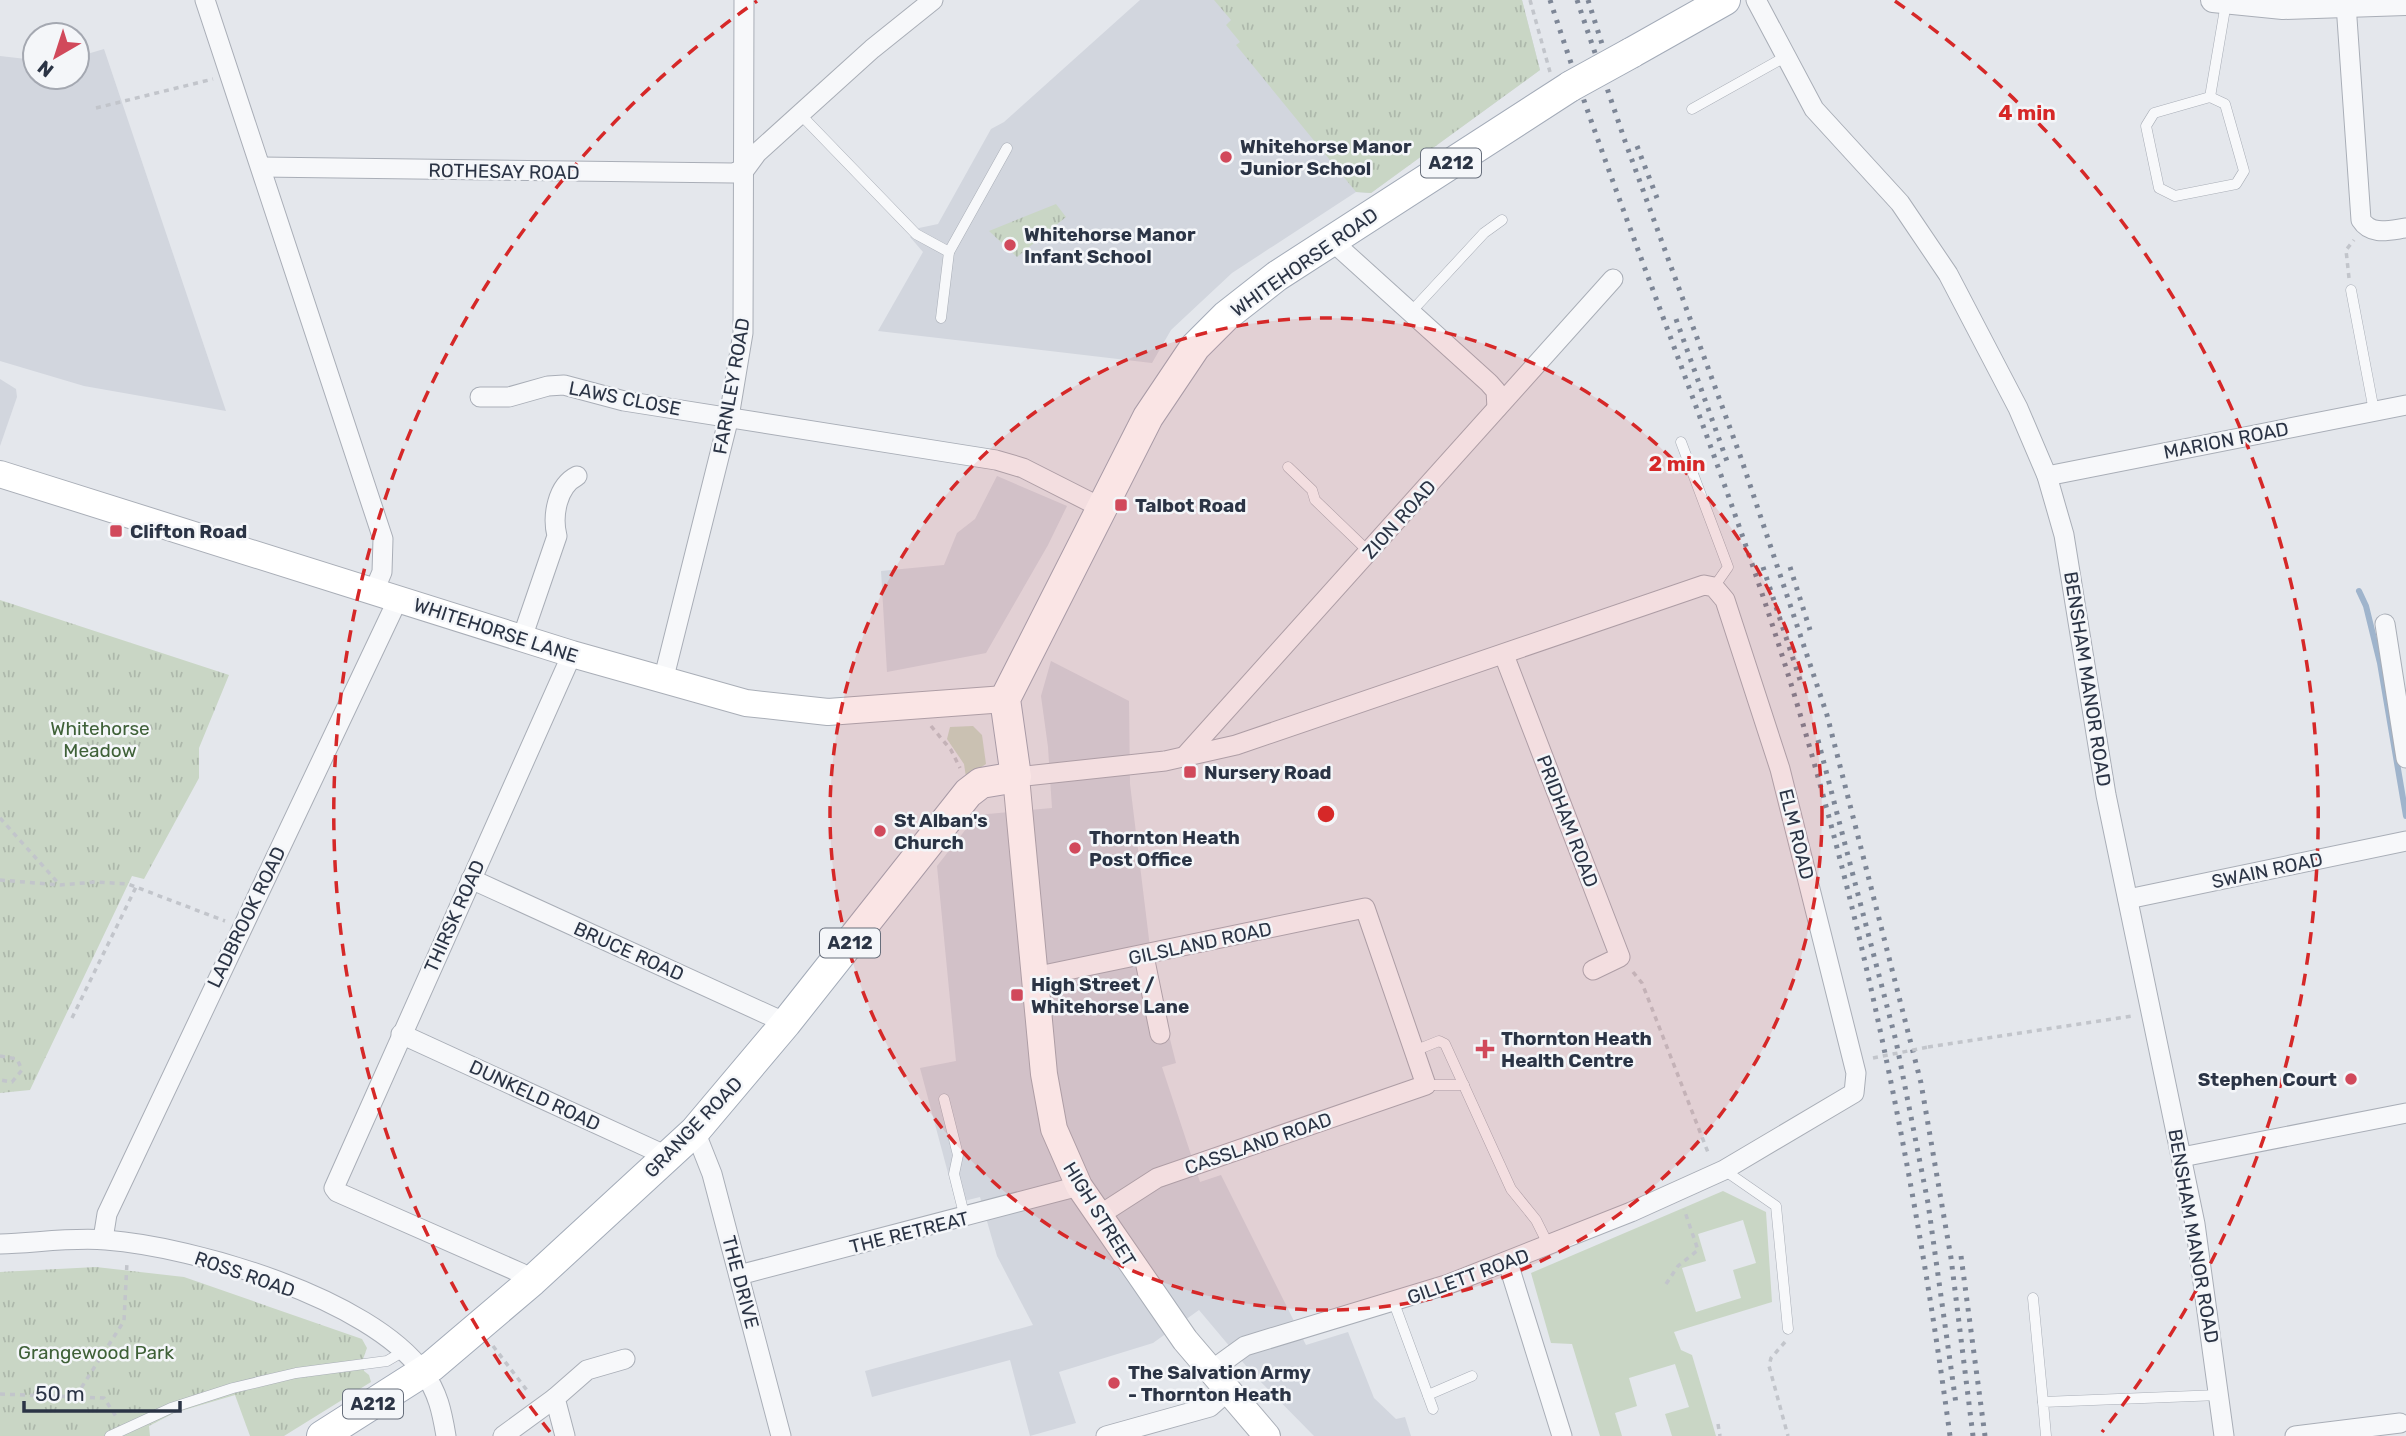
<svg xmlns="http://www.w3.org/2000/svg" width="2406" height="1436" font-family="Rubik,sans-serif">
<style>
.built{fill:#d2d6de}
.green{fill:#c9d6c5;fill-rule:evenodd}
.park{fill:url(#park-tufts)}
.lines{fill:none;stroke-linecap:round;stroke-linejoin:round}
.stream{stroke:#9fb4cc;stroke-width:6}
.service-casing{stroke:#a9aeb7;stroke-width:11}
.minor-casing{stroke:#a9aeb7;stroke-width:21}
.tertiary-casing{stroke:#a9aeb7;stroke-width:26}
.secondary-casing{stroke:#a9aeb7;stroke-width:28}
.primary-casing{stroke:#a3abb8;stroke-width:32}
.path{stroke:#c2c5cb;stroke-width:3.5;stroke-dasharray:5 5;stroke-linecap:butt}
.service{stroke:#f7f8fa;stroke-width:10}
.minor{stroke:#f7f8fa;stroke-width:19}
.tertiary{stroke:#f7f8fa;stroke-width:24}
.secondary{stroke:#fff;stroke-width:26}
.primary{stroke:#fff;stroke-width:30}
.rail{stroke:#7d8696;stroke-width:5;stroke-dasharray:3.5 7;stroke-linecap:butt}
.primary-bridge-casing{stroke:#a3abb8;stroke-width:32;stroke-linecap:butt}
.path-bridge{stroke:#c2c5cb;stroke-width:3.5;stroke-dasharray:5 5;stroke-linecap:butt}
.primary-bridge{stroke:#fff;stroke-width:30}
.ring{fill:none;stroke:#d62828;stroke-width:3.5;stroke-dasharray:12 9}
.poi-dot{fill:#d1495b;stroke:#f4f6f9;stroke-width:2.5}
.labels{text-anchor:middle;stroke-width:5;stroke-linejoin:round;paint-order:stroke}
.shield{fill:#f4f6f9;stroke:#676e7b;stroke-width:2}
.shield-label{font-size:18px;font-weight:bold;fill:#2b3445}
.poi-label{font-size:19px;font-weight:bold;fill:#2b3445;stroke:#f4f6f9;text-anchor:start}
.street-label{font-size:19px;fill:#2b3445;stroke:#f4f6f9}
.park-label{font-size:19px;fill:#3f6138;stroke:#f4f6f9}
.centre{fill:#d62828;stroke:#f4f6f9;stroke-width:3.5}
.ring-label{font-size:21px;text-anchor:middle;font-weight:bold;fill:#d62828;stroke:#f4f6f9;stroke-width:5;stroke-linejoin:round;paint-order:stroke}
</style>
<defs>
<pattern id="park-tufts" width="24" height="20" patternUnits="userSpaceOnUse" patternTransform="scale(1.75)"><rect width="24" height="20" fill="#c9d6c5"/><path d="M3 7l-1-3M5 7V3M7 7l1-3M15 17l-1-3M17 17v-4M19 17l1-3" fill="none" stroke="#adb8ab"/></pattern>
</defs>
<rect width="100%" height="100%" fill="#e4e7ec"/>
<g class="built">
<polygon points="1140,0 1522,0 1540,70 1371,193 1356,192 1232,273 1171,330 1152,363 878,331 923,252 910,237 919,228 938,224 991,129 1004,122"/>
<polygon points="104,49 226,411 84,386 0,361 0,56 35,60 35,77 77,77 77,57"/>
<polygon points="0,379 16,389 17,397 0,446"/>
<polygon points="997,476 1067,506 1048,545 986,653 887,672 881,571 944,565 957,533 975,519"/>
<polygon points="1051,661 1129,701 1130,784 1153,972 1176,1063 1162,1067 1200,1182 1221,1175 1306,1345 1348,1332 1374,1398 1396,1419 1405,1417 1411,1436 1314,1436 1252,1373 1199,1310 1153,1343 1059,1372 1076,1423 1030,1436 1010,1360 872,1397 865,1371 1033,1325 997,1256 980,1197 956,1203 920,1068 956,1061 937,866 977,815 1052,808 1048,747 1041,696"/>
</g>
<g class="green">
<polygon points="973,726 982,735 986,764 966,777 964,764 947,739 950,727"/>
<path d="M1723,1191L1766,1212L1772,1302L1674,1332L1681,1350L1692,1355L1716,1436H1672L1665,1414L1689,1407L1675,1364L1629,1378L1637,1406L1615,1413L1622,1436H1600L1572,1344L1551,1343L1531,1273ZM1743,1220L1756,1263L1733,1270L1741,1298L1696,1312L1682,1268L1706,1261L1698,1234Z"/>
</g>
<g class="park">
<polygon points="1214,0 1522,0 1540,70 1371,193 1356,192 1236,45 1240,42 1226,25 1231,20"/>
<polygon points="1056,204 1066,217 1017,257 989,231"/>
<polygon points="0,600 229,675 199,748 199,778 144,879 132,876 30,1090 0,1093"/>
<polygon points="96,1267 184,1277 362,1339 367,1348 363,1359 364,1371 369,1375 371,1382 284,1436 250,1436 235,1395 174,1413 149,1426 150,1436 0,1436 0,1272"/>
</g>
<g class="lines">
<polyline class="stream" points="2359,591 2366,606 2380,663 2406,816"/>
<g class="service-casing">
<g id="service">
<polygon points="2210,97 2225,104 2244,171 2236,184 2175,196 2159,188 2146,126 2154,113"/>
<polyline points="2210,97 2226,3"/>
<polyline points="1692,109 1785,57"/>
<polyline points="801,115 916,234 949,252"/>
<polyline points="2351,290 2374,411"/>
<polyline points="1410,313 1484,233 1502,220"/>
<polyline points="941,318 949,252 1007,148"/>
<polyline points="1681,442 1728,567 1714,587"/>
<polyline points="1288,467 1312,490 1315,500 1369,552"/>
<polyline points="1414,1051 1439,1041 1445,1044 1511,1189 1536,1220 1549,1246"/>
<polyline points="1426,1085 1464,1085"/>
<polyline points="944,1099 958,1155 954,1174 965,1218"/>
<polyline points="1724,1170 1776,1206 1788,1329"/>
<polyline points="2033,1298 2043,1402"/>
<polyline points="1394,1303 1433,1409"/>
<polyline points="1428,1395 1472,1376"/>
<polyline points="110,1436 171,1408 233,1388 296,1373 387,1361 404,1351"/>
<polyline points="2046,1436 2043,1402 2219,1395"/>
</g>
</g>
<g class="minor-casing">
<g id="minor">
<polyline points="205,0 383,539 382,572 374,591"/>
<polyline points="1756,0 1814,109 1900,203 1948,274 2018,408 2047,476 2064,535 2106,795 2195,1224 2224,1436"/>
<path d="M2346,4L2361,220C2371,236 2390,230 2406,228"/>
<polyline points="261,167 733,173 746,168 757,153 872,49 933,0"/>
<polyline points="1332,241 1489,383 1496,391 1497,408"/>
<polyline points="480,397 509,397 548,386 564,385 624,401 996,460 1023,468 1100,507"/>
<polyline points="2047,476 2406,405"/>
<polyline points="2385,624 2406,758"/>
<path d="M522,638L557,536C552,516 557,486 577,476"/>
<polyline points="1504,655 1620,957 1593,970"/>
<polyline points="663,681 729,417 743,333 744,0"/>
<polyline points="1184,757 1613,279"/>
<polyline points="1016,777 1165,761 1236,745 1704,585 1714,587 1725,600 1780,769 1856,1073 1854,1093 1724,1170 1631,1212 1449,1284 1245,1346 1209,1372"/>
<polyline points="471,879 786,1023"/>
<polyline points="2128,899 2406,841"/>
<polyline points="1144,956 1160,1034"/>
<polyline points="1034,977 1365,908 1426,1085 1157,1178 1098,1216"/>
<polyline points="401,1034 669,1157"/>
<polyline points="695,1131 712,1174 781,1436"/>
<polyline points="2182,1157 2406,1113"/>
<polyline points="103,1239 107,1214 398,599"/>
<path d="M0,1244C35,1243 72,1237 106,1240C195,1247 369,1298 423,1372C438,1392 442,1412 446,1436"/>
<polyline points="1508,1263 1562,1436"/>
<polyline points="739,1275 1079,1186"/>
<polyline points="532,1281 521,1273 337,1192 334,1188 572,654"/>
<polyline points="503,1436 555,1398"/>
<polyline points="565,1436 555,1398 587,1370 625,1359"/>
<polyline points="1106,1436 1210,1407 1227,1392"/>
<polyline points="2295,1436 2400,1423"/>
</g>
</g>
<g class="tertiary-casing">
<polyline id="tertiary" points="2213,0 2283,7 2406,3"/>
</g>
<g class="secondary-casing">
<g id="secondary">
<polyline points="0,474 572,654 746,703 828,712 1005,699"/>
<polyline points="1016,777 1044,1074 1054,1129 1079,1186 1185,1340 1267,1436"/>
</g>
</g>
<g class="primary-casing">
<g id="primary">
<polyline points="1631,53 1725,0"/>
<polyline points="322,1436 432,1366 532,1281 695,1131 786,1023 968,793 981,783 1016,777 1005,699 1148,417 1195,347 1226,316 1277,276 1571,86"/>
</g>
</g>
<g class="path">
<polyline points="1530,0 1550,72"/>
<polyline points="96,108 213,79"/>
<polyline points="2349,278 2346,250 2354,240"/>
<polyline points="931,726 951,750 960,768"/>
<polyline points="0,818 60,885"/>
<polyline points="0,880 60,885 96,882 128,884 225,921"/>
<polyline points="1633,972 1642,983 1709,1155"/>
<polyline points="72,1018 136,887"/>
<polyline points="1928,1047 2132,1016"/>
<polyline points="0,1056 17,1059 22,1070 12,1082 0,1080"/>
<polyline points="1666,1284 1678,1266 1698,1250 1684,1209"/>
<polyline points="1785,1342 1771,1358 1769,1366 1788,1436"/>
<polyline points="493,1346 529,1393"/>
<polyline points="0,1394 104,1398 117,1418"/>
<polyline points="76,1396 124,1321 127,1262"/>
<polyline points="1718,1424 1720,1436"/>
</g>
<use href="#service" class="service"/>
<use href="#minor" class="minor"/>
<use href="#tertiary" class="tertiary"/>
<use href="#secondary" class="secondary"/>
<use href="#primary" class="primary"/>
<g class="rail">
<path d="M1550,0C1632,252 1739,496 1811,752C1875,977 1919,1205 1950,1436"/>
<polyline points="1577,0 1625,141 1741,458 1827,715 1921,1083 1951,1258 1973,1436"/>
<polyline points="1588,0 1602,44"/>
<polyline points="1637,146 1657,198"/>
<polyline points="1676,319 1728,464"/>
<polyline points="1763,567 1801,683"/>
<polyline points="1790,567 1810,630"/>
<polyline points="1818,740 1896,1041 1928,1203 1956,1404"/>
<polyline points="1961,1256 1985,1436"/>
</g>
<g class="primary-bridge-casing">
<polyline id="primary-bridge" points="1571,86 1631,53"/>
</g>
<polyline class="path-bridge" points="1873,1058 1928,1047"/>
<use href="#primary-bridge" class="primary-bridge"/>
</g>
<circle cx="1326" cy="814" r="496" fill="#d62828" fill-opacity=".12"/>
<g class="ring">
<circle cx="1326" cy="814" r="496"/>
<path d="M550 1432A992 992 0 0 1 757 1M1895 1A992 992 0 0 1 2102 1432"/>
</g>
<g class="poi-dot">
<circle cx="1226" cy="157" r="7"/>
<circle cx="1010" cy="245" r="7"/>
<rect x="1114" y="498" width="14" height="14" rx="3.5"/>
<rect x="109" y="524" width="14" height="14" rx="3.5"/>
<rect x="1183" y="765" width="14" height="14" rx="3.5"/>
<circle cx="880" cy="831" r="7"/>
<circle cx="1075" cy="848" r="7"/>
<rect x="1010" y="988" width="14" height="14" rx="3.5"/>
<path d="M1481.5 1038.5h7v7h7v7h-7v7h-7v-7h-7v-7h7z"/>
<circle cx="2351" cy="1079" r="7"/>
<circle cx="1114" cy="1383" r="7"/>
</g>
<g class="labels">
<g class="shield">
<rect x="1421" y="148.5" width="60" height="29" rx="5"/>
<rect x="820" y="928.5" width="60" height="29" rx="5"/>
<rect x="343" y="1389.5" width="60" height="29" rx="5"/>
</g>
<g class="shield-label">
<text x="1451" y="169">A212</text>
<text x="850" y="949">A212</text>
<text x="373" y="1410">A212</text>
</g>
<g class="poi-label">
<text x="1240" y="153">Whitehorse Manor<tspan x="1240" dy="22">Junior School</tspan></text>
<text x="1024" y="241">Whitehorse Manor<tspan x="1024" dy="22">Infant School</tspan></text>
<text x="1135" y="512">Talbot Road</text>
<text x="130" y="538">Clifton Road</text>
<text x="1204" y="779">Nursery Road</text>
<text x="894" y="827">St Alban's<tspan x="894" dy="22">Church</tspan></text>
<text x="1089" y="844">Thornton Heath<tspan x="1089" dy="22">Post Office</tspan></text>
<text x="1031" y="991">High Street /<tspan x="1031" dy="22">Whitehorse Lane</tspan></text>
<text x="1501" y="1045">Thornton Heath<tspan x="1501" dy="22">Health Centre</tspan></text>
<text x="2337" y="1086" text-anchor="end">Stephen Court</text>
<text x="1128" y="1379">The Salvation Army<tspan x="1128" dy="22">- Thornton Heath</tspan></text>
</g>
<g class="street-label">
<text transform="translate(504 171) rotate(1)" y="7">ROTHESAY ROAD</text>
<text transform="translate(1304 262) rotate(-35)" y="7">WHITEHORSE ROAD</text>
<text transform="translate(731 386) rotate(-80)" y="7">FARNLEY ROAD</text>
<text transform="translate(625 398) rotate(11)" y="7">LAWS CLOSE</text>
<text transform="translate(2226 440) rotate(-11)" y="7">MARION ROAD</text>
<text transform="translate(1399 519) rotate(-48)" y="7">ZION ROAD</text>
<text transform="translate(496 630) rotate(18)" y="7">WHITEHORSE LANE</text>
<text transform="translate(2088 679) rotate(81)" y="7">BENSHAM MANOR ROAD</text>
<text transform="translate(1568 821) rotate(69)" y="7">PRIDHAM ROAD</text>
<text transform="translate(1797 834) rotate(76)" y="7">ELM ROAD</text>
<text transform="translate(2267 870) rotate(-12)" y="7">SWAIN ROAD</text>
<text transform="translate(454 916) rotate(-66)" y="7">THIRSK ROAD</text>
<text transform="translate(246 917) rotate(-64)" y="7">LADBROOK ROAD</text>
<text transform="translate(1200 943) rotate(-12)" y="7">GILSLAND ROAD</text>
<text transform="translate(629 951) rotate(24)" y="7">BRUCE ROAD</text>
<text transform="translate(535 1095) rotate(25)" y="7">DUNKELD ROAD</text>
<text transform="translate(693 1127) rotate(-46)" y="7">GRANGE ROAD</text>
<text transform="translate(1258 1143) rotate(-19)" y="7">CASSLAND ROAD</text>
<text transform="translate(1100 1214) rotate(58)" y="7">HIGH STREET</text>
<text transform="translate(909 1232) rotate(-14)" y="7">THE RETREAT</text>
<text transform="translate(2194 1236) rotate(80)" y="7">BENSHAM MANOR ROAD</text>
<text transform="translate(245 1274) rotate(19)" y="7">ROSS ROAD</text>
<text transform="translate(1468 1276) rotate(-20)" y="7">GILLETT ROAD</text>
<text transform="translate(741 1282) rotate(75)" y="7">THE DRIVE</text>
</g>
<g class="park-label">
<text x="100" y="735">Whitehorse<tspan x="100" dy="22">Meadow</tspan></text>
<text x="96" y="1359">Grangewood Park</text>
</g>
</g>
<circle cx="1326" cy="814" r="10" class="centre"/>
<g class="ring-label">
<text x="2027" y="120">4 min</text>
<text x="1677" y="471">2 min</text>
</g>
<g transform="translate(56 56) rotate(219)"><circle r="33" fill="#f4f6f9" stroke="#a4a8b1" stroke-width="2"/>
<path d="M0-5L12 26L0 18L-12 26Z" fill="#d1495b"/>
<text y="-10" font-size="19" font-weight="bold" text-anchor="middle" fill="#2b3445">N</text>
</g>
<path d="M24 1401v10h156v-10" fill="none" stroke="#2b3445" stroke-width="3.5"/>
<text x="35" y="1401" font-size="21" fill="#2b3445" stroke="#f4f6f9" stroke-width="5" paint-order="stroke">50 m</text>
</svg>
